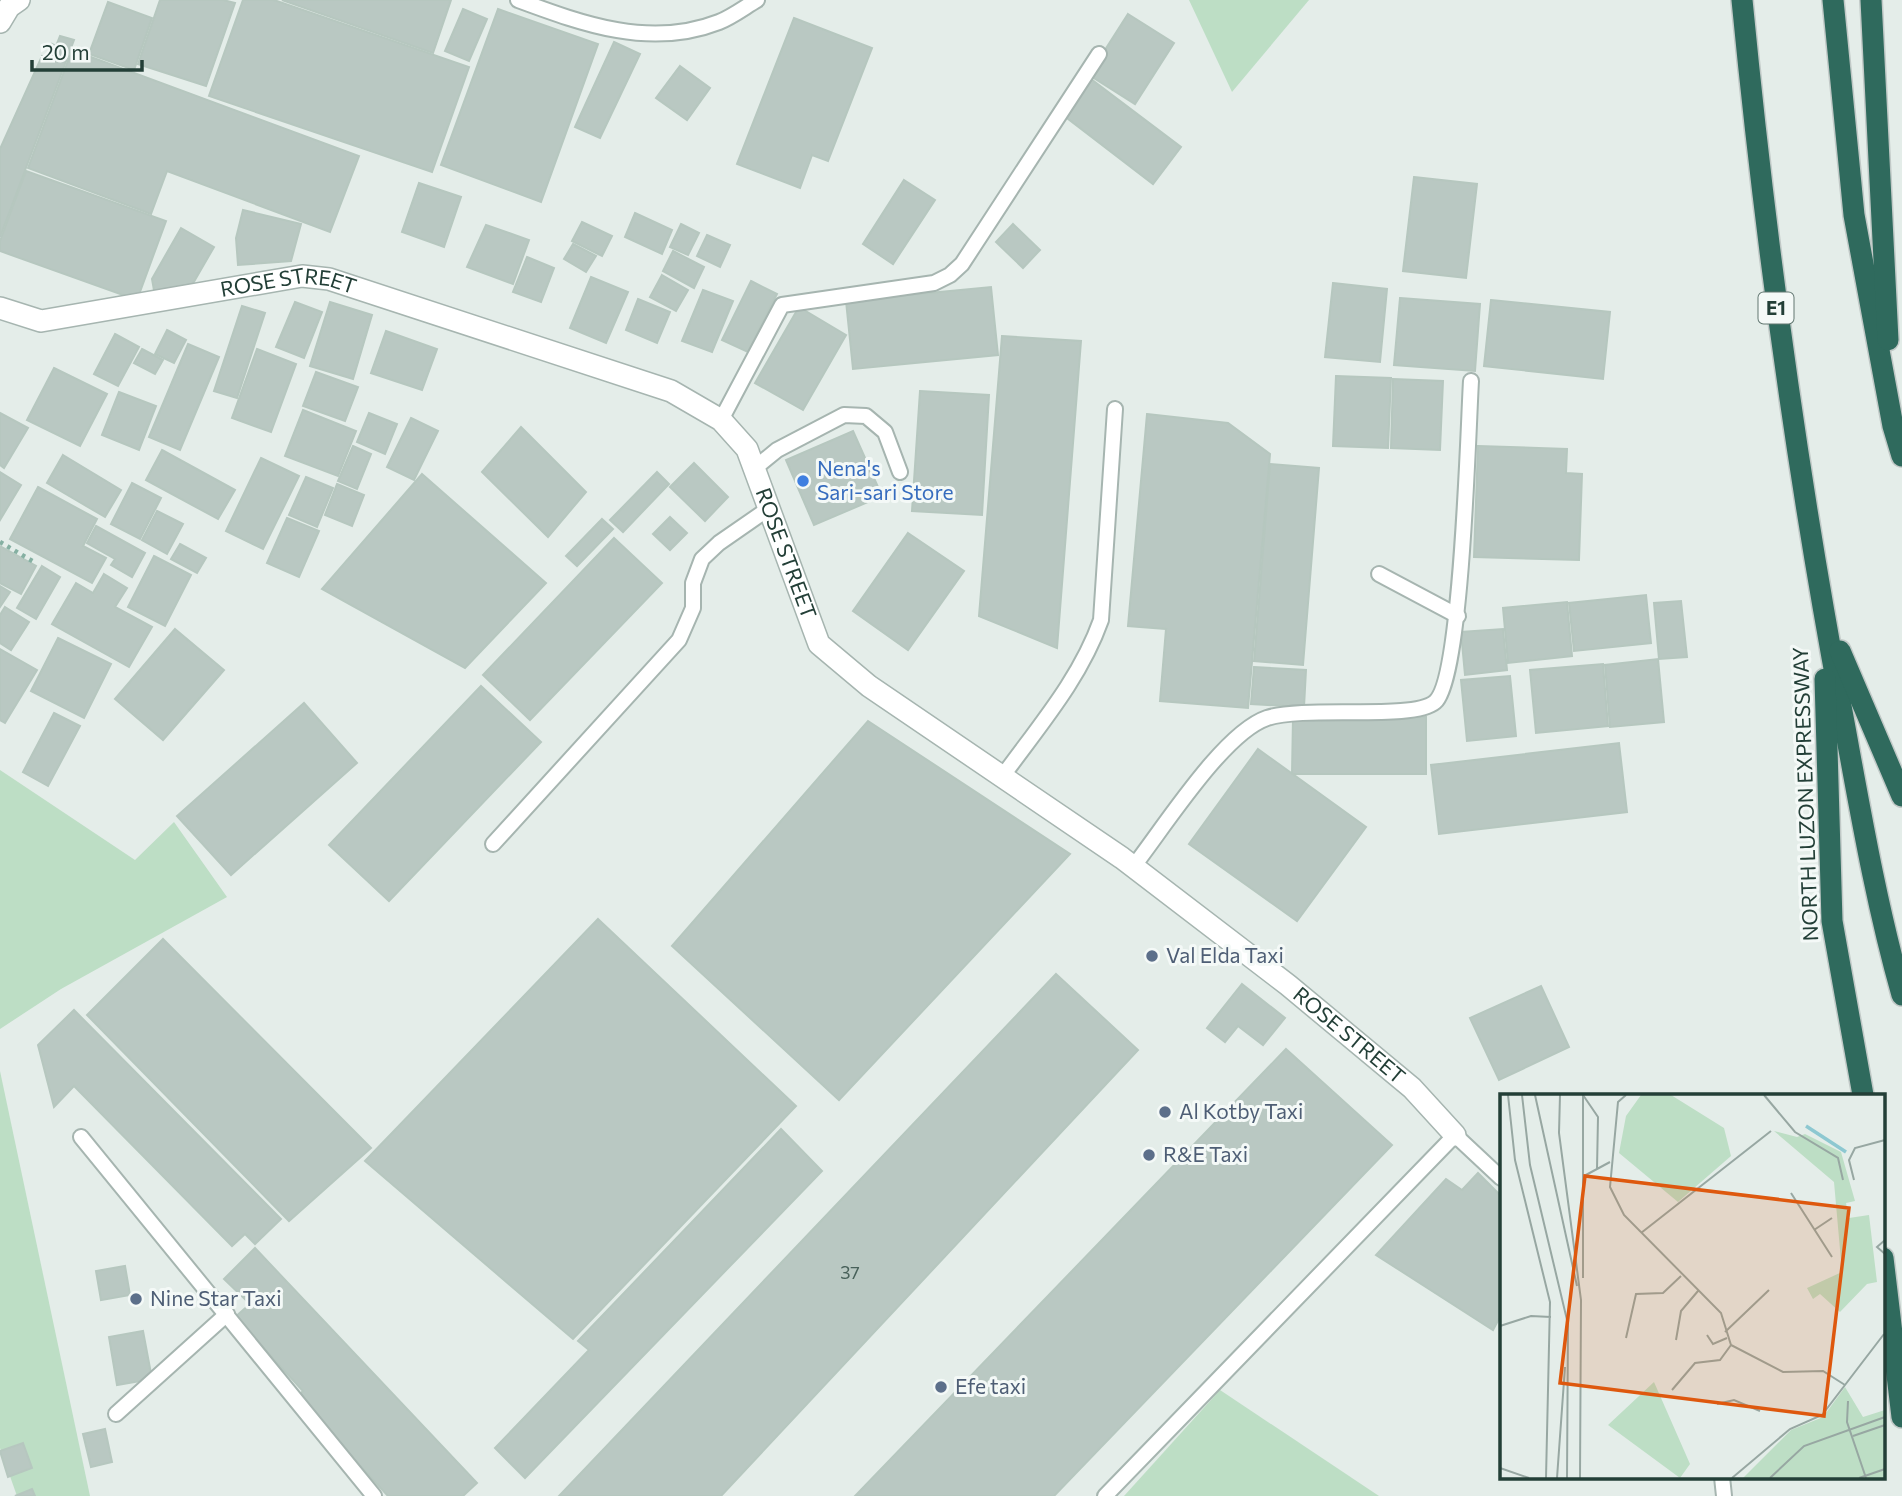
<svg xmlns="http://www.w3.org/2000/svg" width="1902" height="1496" font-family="Commissioner,sans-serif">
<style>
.green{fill:#bddec5}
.building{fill:#b9c8c2;stroke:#b6c7bf;stroke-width:2}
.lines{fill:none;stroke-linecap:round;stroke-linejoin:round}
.service-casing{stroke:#a6b5b0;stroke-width:18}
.minor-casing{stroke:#a6b5b0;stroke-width:24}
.tertiary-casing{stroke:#a6b5b0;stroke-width:24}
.motorway-casing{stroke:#c1c9c7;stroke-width:24}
.path{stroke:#85b0a2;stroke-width:4.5;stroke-dasharray:3.5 5;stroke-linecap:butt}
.service{stroke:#fff;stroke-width:14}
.minor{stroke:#fff;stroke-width:21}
.tertiary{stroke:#fff;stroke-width:21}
.motorway{stroke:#2f6a5d;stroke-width:21}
.shop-dot{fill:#3f7fe0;stroke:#f4f9f7;stroke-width:2.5}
.service-dot{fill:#5c6f8a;stroke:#f4f9f7;stroke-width:2.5}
.labels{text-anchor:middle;stroke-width:6;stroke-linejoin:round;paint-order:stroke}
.number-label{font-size:18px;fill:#48615a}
.shield{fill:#f4f9f7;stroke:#627771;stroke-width:2}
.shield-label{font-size:19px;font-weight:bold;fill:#233f37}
.street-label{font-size:21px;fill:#233f37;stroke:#f4f9f7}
.shop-label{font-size:21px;fill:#366cbe;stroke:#f4f9f7;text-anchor:start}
.service-label{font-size:21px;fill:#4e5e75;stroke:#f4f9f7;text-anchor:start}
.inset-river{fill:none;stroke:#8dc8d1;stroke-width:3.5}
.inset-road{fill:none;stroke:#97a7a2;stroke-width:2}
.view{fill:#de580e;fill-opacity:0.15;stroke:#de580e;stroke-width:3.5}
.inset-edge{fill:none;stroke:#233f37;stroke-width:3.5}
</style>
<rect width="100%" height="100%" fill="#e4ede9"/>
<g class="green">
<polygon points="1189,0 1309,0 1232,92"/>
<polygon points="0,770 135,860 174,822 227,897 61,989 0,1029"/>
<polygon points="0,1071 90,1496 17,1496 0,1448"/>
<polygon points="1220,1390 1379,1496 1124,1496"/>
</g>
<g class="building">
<polygon points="160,0 223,0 235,3 206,86 138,64"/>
<polygon points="243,0 274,0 469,67 432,172 209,96"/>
<polygon points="282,0 451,0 433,53"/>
<polygon points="108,2 152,18 134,70 89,54"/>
<polygon points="463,9 487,19 469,61 445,51"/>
<polygon points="498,9 598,44 541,202 441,165"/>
<polygon points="1128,14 1174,43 1135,104 1089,75"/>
<polygon points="794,18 872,48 828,161 812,155 800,188 737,164"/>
<polygon points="60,36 74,40 0,237 0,149 42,56 47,58 52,44 56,46"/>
<polygon points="614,42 640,54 600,138 575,127"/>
<polygon points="72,50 359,156 330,232 167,171 151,214 28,168"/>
<polygon points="680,66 710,88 687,120 656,98"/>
<polygon points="1091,79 1181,147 1153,184 1063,115"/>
<polygon points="26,171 166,221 137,300 0,251 0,241"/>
<polygon points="1414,177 1477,184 1466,278 1403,271"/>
<polygon points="904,180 935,200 893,264 863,244"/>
<polygon points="419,183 461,197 444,247 402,232"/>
<polygon points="243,210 301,224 291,261 238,265 236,238"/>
<polygon points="635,213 672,230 662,254 625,237"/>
<polygon points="582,222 612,236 602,256 572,241"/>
<polygon points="681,224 699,233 688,255 670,247"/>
<polygon points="1013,224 1040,250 1023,268 996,242"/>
<polygon points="486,225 529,240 513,284 467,267"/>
<polygon points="181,228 214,247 191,287 155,296 152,279"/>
<polygon points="707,235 730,245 720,267 697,256"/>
<polygon points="573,244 596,256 586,272 564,259"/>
<polygon points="673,251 704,267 694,288 663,271"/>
<polygon points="527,257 554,268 541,302 513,292"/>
<polygon points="662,275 688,290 676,311 650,297"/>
<polygon points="591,277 628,292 606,343 570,328"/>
<polygon points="751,281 777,294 748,352 722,340"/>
<polygon points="1333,283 1387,289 1380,362 1325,357"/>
<polygon points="991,287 998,355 853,369 846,301"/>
<polygon points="703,290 733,301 712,352 682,341"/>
<polygon points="1400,298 1480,304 1475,371 1394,365"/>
<polygon points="638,299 670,312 657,343 626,330"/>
<polygon points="1491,300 1610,312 1603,379 1484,366"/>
<polygon points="295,302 322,312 304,358 276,347"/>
<polygon points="330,302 372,315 353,379 310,366"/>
<polygon points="242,306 265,313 237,398 214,391"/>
<polygon points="799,307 846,335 803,410 755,383"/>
<polygon points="167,330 186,340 174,363 155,354"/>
<polygon points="386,331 437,349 422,390 371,373"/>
<polygon points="115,334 139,347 118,386 94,374"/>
<polygon points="1002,336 1081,341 1057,648 979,616"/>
<polygon points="188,344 219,357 180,450 149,437"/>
<polygon points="142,349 163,360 155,374 134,363"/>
<polygon points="257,349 296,364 271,432 232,418"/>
<polygon points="54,368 107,394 80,446 27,420"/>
<polygon points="316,372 358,387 345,421 303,406"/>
<polygon points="1336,376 1391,378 1388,448 1333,446"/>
<polygon points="1393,379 1443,381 1440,450 1391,448"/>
<polygon points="920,391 989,395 982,515 912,511"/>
<polygon points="119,392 156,406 139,450 102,435"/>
<polygon points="303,410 356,431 338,476 285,456"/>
<polygon points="0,413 28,428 4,468 0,465"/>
<polygon points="369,413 397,424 385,454 357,442"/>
<polygon points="1147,414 1228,423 1270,454 1248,708 1160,701 1166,629 1128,626"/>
<polygon points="411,418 438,431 414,480 387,467"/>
<polygon points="521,427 586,492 548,537 482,472"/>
<polygon points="853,431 882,496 814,525 786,460"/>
<polygon points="353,446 371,454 357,489 338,481"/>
<polygon points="1478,446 1567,449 1566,473 1582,474 1579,560 1474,557"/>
<polygon points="162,450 235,490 218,519 146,480"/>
<polygon points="63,455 121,490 105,517 47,483"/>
<polygon points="261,458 299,476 263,549 226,531"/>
<polygon points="694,463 728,497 705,521 670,487"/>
<polygon points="1270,464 1319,468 1303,665 1254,661"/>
<polygon points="0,472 21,485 0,520"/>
<polygon points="657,472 669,484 623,532 610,520"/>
<polygon points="422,474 546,583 465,668 322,589"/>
<polygon points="306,477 333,488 317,527 289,515"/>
<polygon points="132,483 161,498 140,539 111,524"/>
<polygon points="337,484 364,495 352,526 325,515"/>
<polygon points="38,487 97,519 83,546 106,558 92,583 10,539"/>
<polygon points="157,511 183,524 167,554 142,540"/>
<polygon points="670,517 687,533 670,550 653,534"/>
<polygon points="287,518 319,531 299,577 267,563"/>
<polygon points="602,519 613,529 577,566 566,556"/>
<polygon points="96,526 145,553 132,577 111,565 115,559 87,543"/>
<polygon points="908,533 964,571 908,650 853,611"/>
<polygon points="614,538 662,583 530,720 483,675"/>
<polygon points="180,544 206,558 197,573 171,559"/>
<polygon points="0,546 36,566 21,594 0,583"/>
<polygon points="154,556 191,575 165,626 128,607"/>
<polygon points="42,566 60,577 36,619 17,608"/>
<polygon points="104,574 127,588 115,607 152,627 129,667 52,624 76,583 93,593"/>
<polygon points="0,586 10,592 0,607"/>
<polygon points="1646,595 1651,643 1574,651 1569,603"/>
<polygon points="1681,601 1687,657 1659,659 1654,603"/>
<polygon points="1567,602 1572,656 1508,663 1503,608"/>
<polygon points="5,607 29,622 11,650 0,643 0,615"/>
<polygon points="175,629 224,670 163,740 115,699"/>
<polygon points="1503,629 1507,670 1465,675 1461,632"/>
<polygon points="58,638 111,664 84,718 31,691"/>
<polygon points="0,649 37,670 5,723 0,720"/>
<polygon points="1658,659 1664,722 1610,727 1605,665"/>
<polygon points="1603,664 1608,726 1536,733 1530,670"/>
<polygon points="1254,667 1306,670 1304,707 1251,704"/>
<polygon points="1510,676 1516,736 1467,741 1461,680"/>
<polygon points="481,686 541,742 389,901 329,845"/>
<polygon points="304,703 357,763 231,875 177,816"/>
<polygon points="54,713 80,726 48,786 23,772"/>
<polygon points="1426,717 1426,774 1292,774 1293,718"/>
<polygon points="868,721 1070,854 839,1100 672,946"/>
<polygon points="1619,743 1627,812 1439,834 1431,765"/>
<polygon points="1258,749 1366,827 1297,921 1189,844"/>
<polygon points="598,919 796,1106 573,1339 365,1161"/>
<polygon points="163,939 371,1148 289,1221 87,1015"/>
<polygon points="1056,974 1138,1050 721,1496 559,1496"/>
<polygon points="1242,984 1285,1018 1263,1045 1238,1026 1225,1042 1207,1028"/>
<polygon points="1541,986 1569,1047 1499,1080 1470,1018"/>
<polygon points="74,1010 281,1219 255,1244 245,1234 232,1246 74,1086 54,1107 38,1045"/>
<polygon points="1286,1049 1392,1145 1054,1496 855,1496"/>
<polygon points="781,1129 822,1171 525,1478 495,1448 589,1350 578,1341"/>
<polygon points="1478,1173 1501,1196 1501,1315 1493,1330 1376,1255 1446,1179 1462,1190"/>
<polygon points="255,1248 477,1483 463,1496 388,1496 297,1397 303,1391 235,1317 250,1304 224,1279"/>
<polygon points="125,1266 130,1295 101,1300 96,1271"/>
<polygon points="143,1331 152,1379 117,1385 109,1337"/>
<polygon points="105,1429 112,1462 91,1467 83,1434"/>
<polygon points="23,1443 32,1468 8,1477 0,1451"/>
<polygon points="32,1489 35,1496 15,1496"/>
</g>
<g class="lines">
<g class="service-casing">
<g id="service">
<path d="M518,0C583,24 650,49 719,22C732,17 745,7 757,0"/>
<polyline points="721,420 782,305 934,283 950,275 962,264 1099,54"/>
<polyline points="755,468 777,450 844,415 866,416 885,432 900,472"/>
<polyline points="1379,574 1458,616"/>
<path d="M1002,777C1039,726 1080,679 1101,620L1115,409"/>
<polyline points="493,844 679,640 693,608 693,583 702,559 719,543 771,507"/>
<path d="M1133,867C1163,829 1223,733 1267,718C1306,705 1413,721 1435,702C1462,679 1468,430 1471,381"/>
<polyline points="81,1137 374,1496"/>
<polyline points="116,1414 227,1314"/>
<polyline points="1722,1477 1724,1496"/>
<polyline points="1105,1496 1455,1135 1501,1178"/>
</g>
</g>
<g class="minor-casing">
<g id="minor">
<path id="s1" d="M0,308L41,321L302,276L329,279L671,391L721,420L747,449L819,644L869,686L1122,858L1288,985L1412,1088L1455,1135"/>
</g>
</g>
<g class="tertiary-casing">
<polyline id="tertiary" points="0,22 9,7 19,0"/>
</g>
<g class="motorway-casing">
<g id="motorway">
<path d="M1742,0C1765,237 1797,472 1841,706C1859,803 1875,900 1902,995"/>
<polyline points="1833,0 1854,215 1893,426 1902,456"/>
<polyline points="1871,0 1888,340"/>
<polyline points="1840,651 1902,796"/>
<polyline points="1825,679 1832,921 1863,1095"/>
<polyline points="1883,1258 1902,1417"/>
</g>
</g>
<polyline class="path" points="0,542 34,562"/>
<use href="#service" class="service"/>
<use href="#minor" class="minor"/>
<use href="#tertiary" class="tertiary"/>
<use href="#motorway" class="motorway"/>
</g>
<circle class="shop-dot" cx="803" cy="481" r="7"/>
<g class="service-dot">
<circle cx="1152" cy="956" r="7"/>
<circle cx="1165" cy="1112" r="7"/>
<circle cx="1149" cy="1155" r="7"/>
<circle cx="136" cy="1299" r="7"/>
<circle cx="941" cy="1387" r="7"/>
</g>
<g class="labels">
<g class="number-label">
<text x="850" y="1279">37</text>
</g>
<rect class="shield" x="1758.5" y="292.5" width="35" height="31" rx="5"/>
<g class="shield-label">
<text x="1776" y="315">E1</text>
</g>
<g class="street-label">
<text dy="7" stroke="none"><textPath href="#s1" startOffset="294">ROSE STREET</textPath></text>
<text dy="7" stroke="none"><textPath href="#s1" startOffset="903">ROSE STREET</textPath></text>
<text transform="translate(1806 794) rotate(-92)" y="7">NORTH LUZON EXPRESSWAY</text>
<text dy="7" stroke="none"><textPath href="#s1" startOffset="1659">ROSE STREET</textPath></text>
</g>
<g class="shop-label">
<text x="817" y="476">Nena's<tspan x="817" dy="24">Sari-sari Store</tspan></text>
</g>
<g class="service-label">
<text x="1166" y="963">Val Elda Taxi</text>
<text x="1179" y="1119">Al Kotby Taxi</text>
<text x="1163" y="1162">R&amp;E Taxi</text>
<text x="150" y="1306">Nine Star Taxi</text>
<text x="955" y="1394">Efe taxi</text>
</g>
</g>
<g transform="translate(1500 1094)">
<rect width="385" height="385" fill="#e4ede9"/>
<path d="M141,1H171L224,34L231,62L178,108L119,59L126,22ZM274,37L297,43L305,40L341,58L355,107L346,109L349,124L369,121L377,188L367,190L340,218L320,200L313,205L307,194L342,178L334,88ZM154,288L190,370L180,384L108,331ZM345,293L363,323L385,316V384H243L291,336L323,323Z" fill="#bddec5"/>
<path class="inset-river" d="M306,32L346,58"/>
<path class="inset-road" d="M8,1L15,66L50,208L46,384M22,1L30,71L68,230L67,384M35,1L77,192M60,1L59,39L81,206L80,384M83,1L98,23L97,75M83,1V184M126,1L118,8L110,93L124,121L221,219L231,251L283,278L323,277L345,291M264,1L295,38L338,64L343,86M84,82L110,68M354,86L349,66L355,54L385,46M291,99L332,163M314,136L332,124M141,139L271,37M385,146L377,153L385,160M385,209V243M0,232L31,222L51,223M225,238L269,196M207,241L213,250L227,244M126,244L136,200L163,199L181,182M176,246L181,217L198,197M172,296L195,269L220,266L231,251M348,307L347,328L366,384M217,310L234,306L260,317M353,342L385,331M0,374L29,384M57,384L65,273M232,384L290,335L322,321L384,240M270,384L304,352L385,323M359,384L385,375"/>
<path class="view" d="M85,82L349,114L324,322L60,289Z"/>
<rect width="385" height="385" class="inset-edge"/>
</g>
<path d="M32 60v10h110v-10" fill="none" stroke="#233f37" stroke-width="3.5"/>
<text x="42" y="60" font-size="21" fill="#233f37" stroke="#f4f9f7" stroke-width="5" paint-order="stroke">20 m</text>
</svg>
